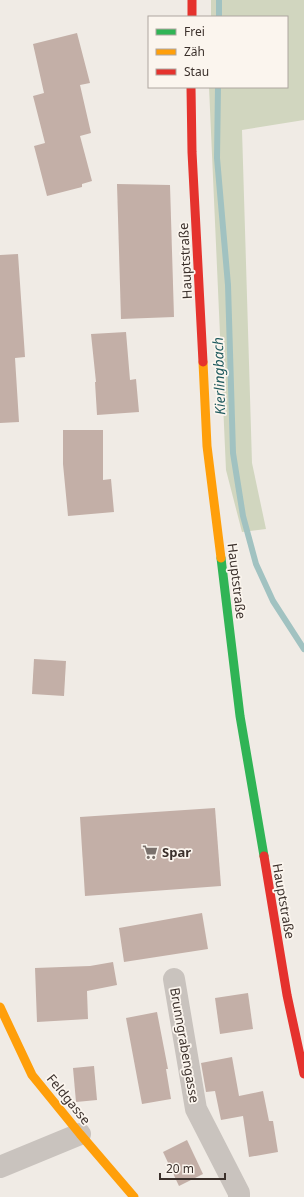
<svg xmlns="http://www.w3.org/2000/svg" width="304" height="1197" font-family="'Noto Sans',sans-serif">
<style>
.green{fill:#d1d6bf}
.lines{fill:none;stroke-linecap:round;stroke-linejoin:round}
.stream{stroke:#a1c2c1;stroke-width:6}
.building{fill:#c3afa7}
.street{stroke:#c9c3be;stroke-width:22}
.fast{stroke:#30b455;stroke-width:9}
.slow{stroke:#ff9f0a;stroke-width:9}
.jam{stroke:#e5322d;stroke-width:9}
.labels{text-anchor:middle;stroke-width:3.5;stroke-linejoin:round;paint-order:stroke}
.street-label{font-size:13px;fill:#3b302b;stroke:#fbf5ee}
.poi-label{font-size:13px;font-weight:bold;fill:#3b302b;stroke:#fbf5ee;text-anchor:start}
.water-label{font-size:14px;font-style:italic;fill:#1f5a5e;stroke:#fbf5ee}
</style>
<rect width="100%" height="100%" fill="#f0ebe5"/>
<polygon class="green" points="211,0 304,0 304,120 242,130 252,463 266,529 242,532 226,470 209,87 287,87 287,17 211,17"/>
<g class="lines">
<g class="stream">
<polyline points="219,17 219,0"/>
<polyline points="218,87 217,158 228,285 233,453 243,516 256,564 273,601 304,649"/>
</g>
</g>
<g class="building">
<polygon points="77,33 90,83 80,85 91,133 80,136 92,181 82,184 82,187 47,196 34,146 45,143 33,96 44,93 33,44"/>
<polygon points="117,184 170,185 174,317 121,319"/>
<polygon points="18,254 25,357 15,358 19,422 0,423 0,255"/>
<polygon points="126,332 130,380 136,379 139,412 97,415 95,382 96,382 91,334"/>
<polygon points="63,430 103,430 103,480 111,479 114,512 68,516 63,464"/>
<polygon points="34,659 66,661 64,696 32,694"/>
<polygon points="215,808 221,886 85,896 80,817"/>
<polygon points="202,913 208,949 124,962 119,928"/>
<polygon points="113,962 117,985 87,991 88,1019 37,1022 35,968 90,966"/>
<polygon points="248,993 253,1029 220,1034 215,998"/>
<polygon points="157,1012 168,1069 166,1069 171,1099 142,1104 126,1018"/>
<polygon points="232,1057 239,1096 263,1091 269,1121 273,1121 278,1152 249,1157 243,1116 221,1120 215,1091 206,1092 201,1063"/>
<polygon points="94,1066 97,1100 76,1102 73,1068"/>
<polygon points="187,1140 203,1174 179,1186 163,1152"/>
</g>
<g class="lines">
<g class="street">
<polyline points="174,979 196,1109 239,1193 239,1197"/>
<polyline points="0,1167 80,1134"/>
</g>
<polyline class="fast" points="221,558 240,716 264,856"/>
<g class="slow">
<polyline points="203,362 207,446 221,558"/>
<polyline points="0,1007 32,1075 80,1134 134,1197"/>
</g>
<g class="jam">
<polyline points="192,0 192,17"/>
<polyline points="191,87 192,152 203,362"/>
<polyline points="264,856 287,995 304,1074"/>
</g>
</g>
<defs>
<g id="supermarket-bare" transform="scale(1.2)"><path d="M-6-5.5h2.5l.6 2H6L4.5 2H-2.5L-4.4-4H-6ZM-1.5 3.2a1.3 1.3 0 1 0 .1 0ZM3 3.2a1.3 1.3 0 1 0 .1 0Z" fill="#7a716c" stroke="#fbf5ee" stroke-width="2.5" paint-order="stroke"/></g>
</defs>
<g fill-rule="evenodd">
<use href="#supermarket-bare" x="150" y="852"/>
</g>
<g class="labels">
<g class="street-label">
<text transform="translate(185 261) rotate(-93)" y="5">Hauptstraße</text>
<text transform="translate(237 581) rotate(83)" y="5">Hauptstraße</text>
<text transform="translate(284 901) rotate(80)" y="5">Hauptstraße</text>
<text transform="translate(185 1045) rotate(80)" y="5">Brunngrabengasse</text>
<text transform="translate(69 1099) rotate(51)" y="5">Feldgasse</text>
</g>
<g class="poi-label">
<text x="162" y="857">Spar</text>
</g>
<g class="water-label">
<text transform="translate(219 376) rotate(-92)" y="5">Kierlingbach</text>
</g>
</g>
<rect x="148" y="16" width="140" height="72" fill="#fbf5ee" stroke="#aea6a0"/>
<rect x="156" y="29" width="20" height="6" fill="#30b455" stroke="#aea6a0"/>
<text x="184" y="36" font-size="12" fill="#3b302b">Frei</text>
<rect x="156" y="49" width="20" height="6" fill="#ff9f0a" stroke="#aea6a0"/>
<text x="184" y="56" font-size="12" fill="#3b302b">Zäh</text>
<rect x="156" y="69" width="20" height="6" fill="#e5322d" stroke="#aea6a0"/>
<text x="184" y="76" font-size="12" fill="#3b302b">Stau</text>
<path d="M160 1173v6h65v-6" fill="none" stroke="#3b302b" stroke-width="2"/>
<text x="166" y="1173" font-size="12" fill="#3b302b" stroke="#fbf5ee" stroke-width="3" paint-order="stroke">20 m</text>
</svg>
